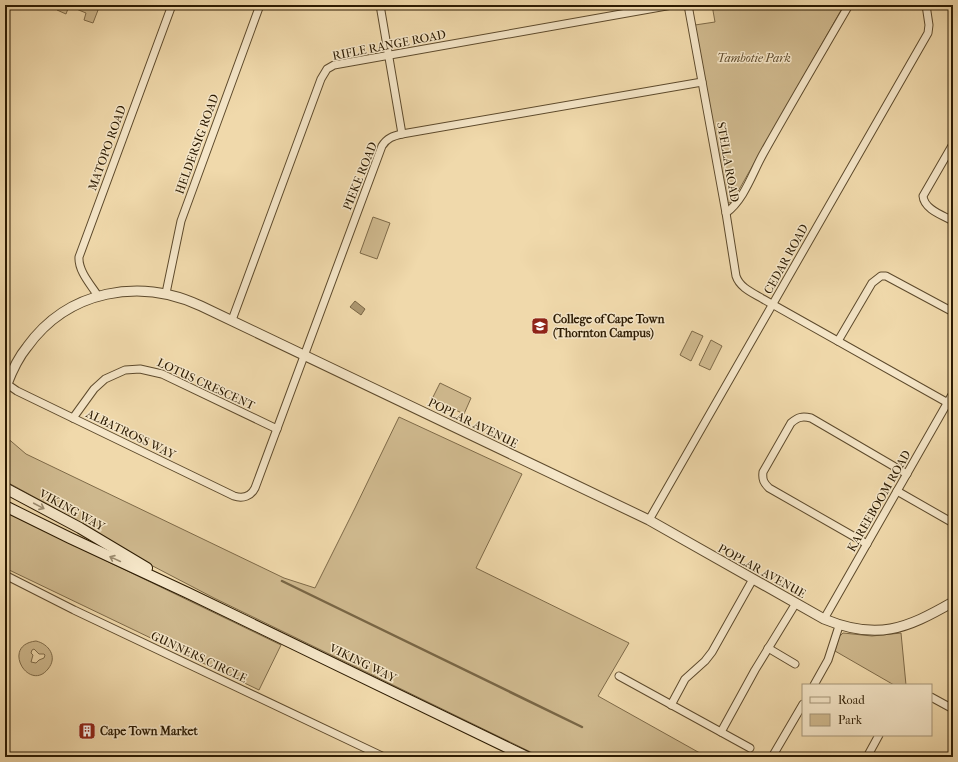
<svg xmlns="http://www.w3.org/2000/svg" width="958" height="762" font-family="'IM FELL French Canon',serif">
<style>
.green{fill:#cfb98e;stroke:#7e6a48;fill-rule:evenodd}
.water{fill:#ad9872;stroke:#796645}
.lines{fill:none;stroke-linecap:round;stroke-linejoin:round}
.stream{stroke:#796645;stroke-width:2.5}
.minor-casing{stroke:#5d4a2c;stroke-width:9}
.tertiary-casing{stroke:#5d4a2c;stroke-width:11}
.secondary-casing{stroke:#2c1b02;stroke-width:12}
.minor{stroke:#f5e6c8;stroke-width:7}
.tertiary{stroke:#f5e6c8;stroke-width:9}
.secondary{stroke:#f5e6c8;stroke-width:10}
.oneway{stroke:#9b8b6f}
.labels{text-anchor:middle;stroke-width:3;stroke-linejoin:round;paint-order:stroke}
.street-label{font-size:12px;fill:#2c1b02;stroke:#f5e6c8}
.park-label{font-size:12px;font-style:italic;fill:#5d4a2c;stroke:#f5e6c8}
.poi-label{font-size:12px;font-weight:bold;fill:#2c1b02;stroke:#f5e6c8;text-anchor:start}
</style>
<rect width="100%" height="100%" fill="#f0d9ab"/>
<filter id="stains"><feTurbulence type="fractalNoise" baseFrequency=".005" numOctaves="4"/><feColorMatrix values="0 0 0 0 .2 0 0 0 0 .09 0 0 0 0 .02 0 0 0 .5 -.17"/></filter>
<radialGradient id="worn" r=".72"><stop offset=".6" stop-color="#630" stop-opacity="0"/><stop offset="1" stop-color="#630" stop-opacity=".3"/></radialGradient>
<g class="green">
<polygon points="59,5 100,5 93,23 84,20 86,13 69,6 66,14 57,10"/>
<polygon points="712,5 844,5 732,202 729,203 727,202 695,25 715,22"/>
<polygon points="373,217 390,223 377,259 360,253"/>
<polygon points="692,331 703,336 691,361 680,355"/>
<polygon points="711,340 722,346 710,370 699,365"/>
<polygon points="440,383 471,398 464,414 432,399"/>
<polygon points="399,417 522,474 476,568 629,643 598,696 707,757 541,757 214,598 147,563 49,505 5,481 5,436 26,454 284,578 315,588 355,508"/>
<polygon points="5,512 281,645 259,690 5,568"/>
<polygon points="843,633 872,636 901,633 906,685 894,685 835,651 839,637"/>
<path d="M36,641C49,644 58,657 48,669C29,693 0,645 36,641ZM34,649L39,654H44L45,655L44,658L39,660L36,663L31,662L33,655L31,653L32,650Z"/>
</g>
<polygon class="water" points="355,301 365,309 361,315 350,307"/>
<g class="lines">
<polyline class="stream" points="282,581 582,727"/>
<g class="minor-casing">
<g id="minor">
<polyline points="380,5 402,134"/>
<path d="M688,5L726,213L736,276C740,288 753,293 763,299L948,403"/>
<path d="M953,144L923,196C924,209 942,215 953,221"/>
<path d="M726,213C744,200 752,174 763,154C791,104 820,55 849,5"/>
<polyline points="166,293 181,221 260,5"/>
<path d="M98,296C91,285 78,271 79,257L172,5"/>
<polyline points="232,320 321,79 327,69 334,65 672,5"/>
<polyline points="838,341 872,283 881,276 886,276 953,312"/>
<path d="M5,389L7,384L17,391L234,496C243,499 251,496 255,488L382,146C387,138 393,136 402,134L702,82"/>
<polyline points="73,418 94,389 105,379 125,370 140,369 162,374 277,429"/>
<polyline points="897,491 953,523"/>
<polyline points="649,520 928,33 929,25 926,5"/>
<path d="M867,544L769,488C764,483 762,480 763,472L791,423C798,417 802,416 811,418L907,474"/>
<polyline points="5,575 74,610 384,757"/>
<polyline points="824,619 953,393"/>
<polyline points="768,648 795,664"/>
<polyline points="619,676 750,748"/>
<polyline points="814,685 828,660 839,626"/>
<polyline points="931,697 953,709"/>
<polyline points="671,705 685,679 705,661 712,652 753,579"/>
<polyline points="721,732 755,670 796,603"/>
<polyline points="772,757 803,704"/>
<polyline points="867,757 879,735"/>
</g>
</g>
<g class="tertiary-casing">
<path id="tertiary" d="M5,383L7,384C12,371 18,358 27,347C68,290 140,277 201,306L649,520L824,619C877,641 906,629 953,602"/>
</g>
<g class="secondary-casing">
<g id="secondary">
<polyline points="5,488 80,528 147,568"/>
<polyline points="5,506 70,538 188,593 527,757"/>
</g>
</g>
<use href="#minor" class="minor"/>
<use href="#tertiary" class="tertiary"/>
<use href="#secondary" class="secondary"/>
</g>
<defs><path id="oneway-shaft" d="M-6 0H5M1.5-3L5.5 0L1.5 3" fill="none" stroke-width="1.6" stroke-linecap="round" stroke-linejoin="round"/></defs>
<g class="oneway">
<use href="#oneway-shaft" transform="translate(39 506) rotate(28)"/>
<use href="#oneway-shaft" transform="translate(115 559) rotate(-155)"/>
</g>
<defs>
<g id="university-square" transform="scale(0.9)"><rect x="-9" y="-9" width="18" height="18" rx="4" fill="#8f2418" stroke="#f5e6c8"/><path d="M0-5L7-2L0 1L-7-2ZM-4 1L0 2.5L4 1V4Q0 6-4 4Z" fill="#fff"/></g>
<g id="building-square" transform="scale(0.9)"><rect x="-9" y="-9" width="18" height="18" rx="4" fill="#8f2418" stroke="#f5e6c8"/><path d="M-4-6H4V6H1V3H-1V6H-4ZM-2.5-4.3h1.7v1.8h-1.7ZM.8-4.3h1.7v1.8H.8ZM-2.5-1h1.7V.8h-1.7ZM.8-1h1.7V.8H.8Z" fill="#fff"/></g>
</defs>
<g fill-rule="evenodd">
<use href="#university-square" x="540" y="326"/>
<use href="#building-square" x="87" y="731"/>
</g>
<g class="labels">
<g class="street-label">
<text transform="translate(389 45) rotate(-11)" y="4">RIFLE RANGE ROAD</text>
<text transform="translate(197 144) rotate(-70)" y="4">HELDERSIG ROAD</text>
<text transform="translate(107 148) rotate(-70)" y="4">MATOPO ROAD</text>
<text transform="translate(728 162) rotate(80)" y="4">STELLA ROAD</text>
<text transform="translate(360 176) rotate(-68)" y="4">PIEKE ROAD</text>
<text transform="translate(786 259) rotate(-61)" y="4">CEDAR ROAD</text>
<text transform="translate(206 384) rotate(25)" y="4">LOTUS CRESCENT</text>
<text transform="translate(473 423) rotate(26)" y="4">POPLAR AVENUE</text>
<text transform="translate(131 434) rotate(26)" y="4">ALBATROSS WAY</text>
<text transform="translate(879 501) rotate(-60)" y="4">KAREEBOOM ROAD</text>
<text transform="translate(72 510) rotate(29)" y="4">VIKING WAY</text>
<text transform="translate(762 571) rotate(29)" y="4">POPLAR AVENUE</text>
<text transform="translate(199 657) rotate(25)" y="4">GUNNERS CIRCLE</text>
<text transform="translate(363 663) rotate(26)" y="4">VIKING WAY</text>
</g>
<g class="park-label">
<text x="754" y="62">Tambotie Park</text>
</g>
<g class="poi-label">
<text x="553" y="323">College of Cape Town<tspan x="553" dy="14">(Thornton Campus)</tspan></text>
<text x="100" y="735">Cape Town Market</text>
</g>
</g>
<rect width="958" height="762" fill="none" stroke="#f0d9ab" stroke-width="20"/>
<rect x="6" y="6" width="946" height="750" fill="none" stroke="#2c1b02" stroke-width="2"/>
<rect x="10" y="10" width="938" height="742" fill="none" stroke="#2c1b02"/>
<rect x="802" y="684" width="130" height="52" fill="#f5e6c8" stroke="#a59579"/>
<rect x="810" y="697" width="20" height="6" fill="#f5e6c8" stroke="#a59579"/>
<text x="838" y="704" font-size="12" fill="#2c1b02">Road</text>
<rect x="810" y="714" width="20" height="12" fill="#cfb98e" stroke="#a59579"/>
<text x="838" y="724" font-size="12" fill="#2c1b02">Park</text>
<rect width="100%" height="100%" filter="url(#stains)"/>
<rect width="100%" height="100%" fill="url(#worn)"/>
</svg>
